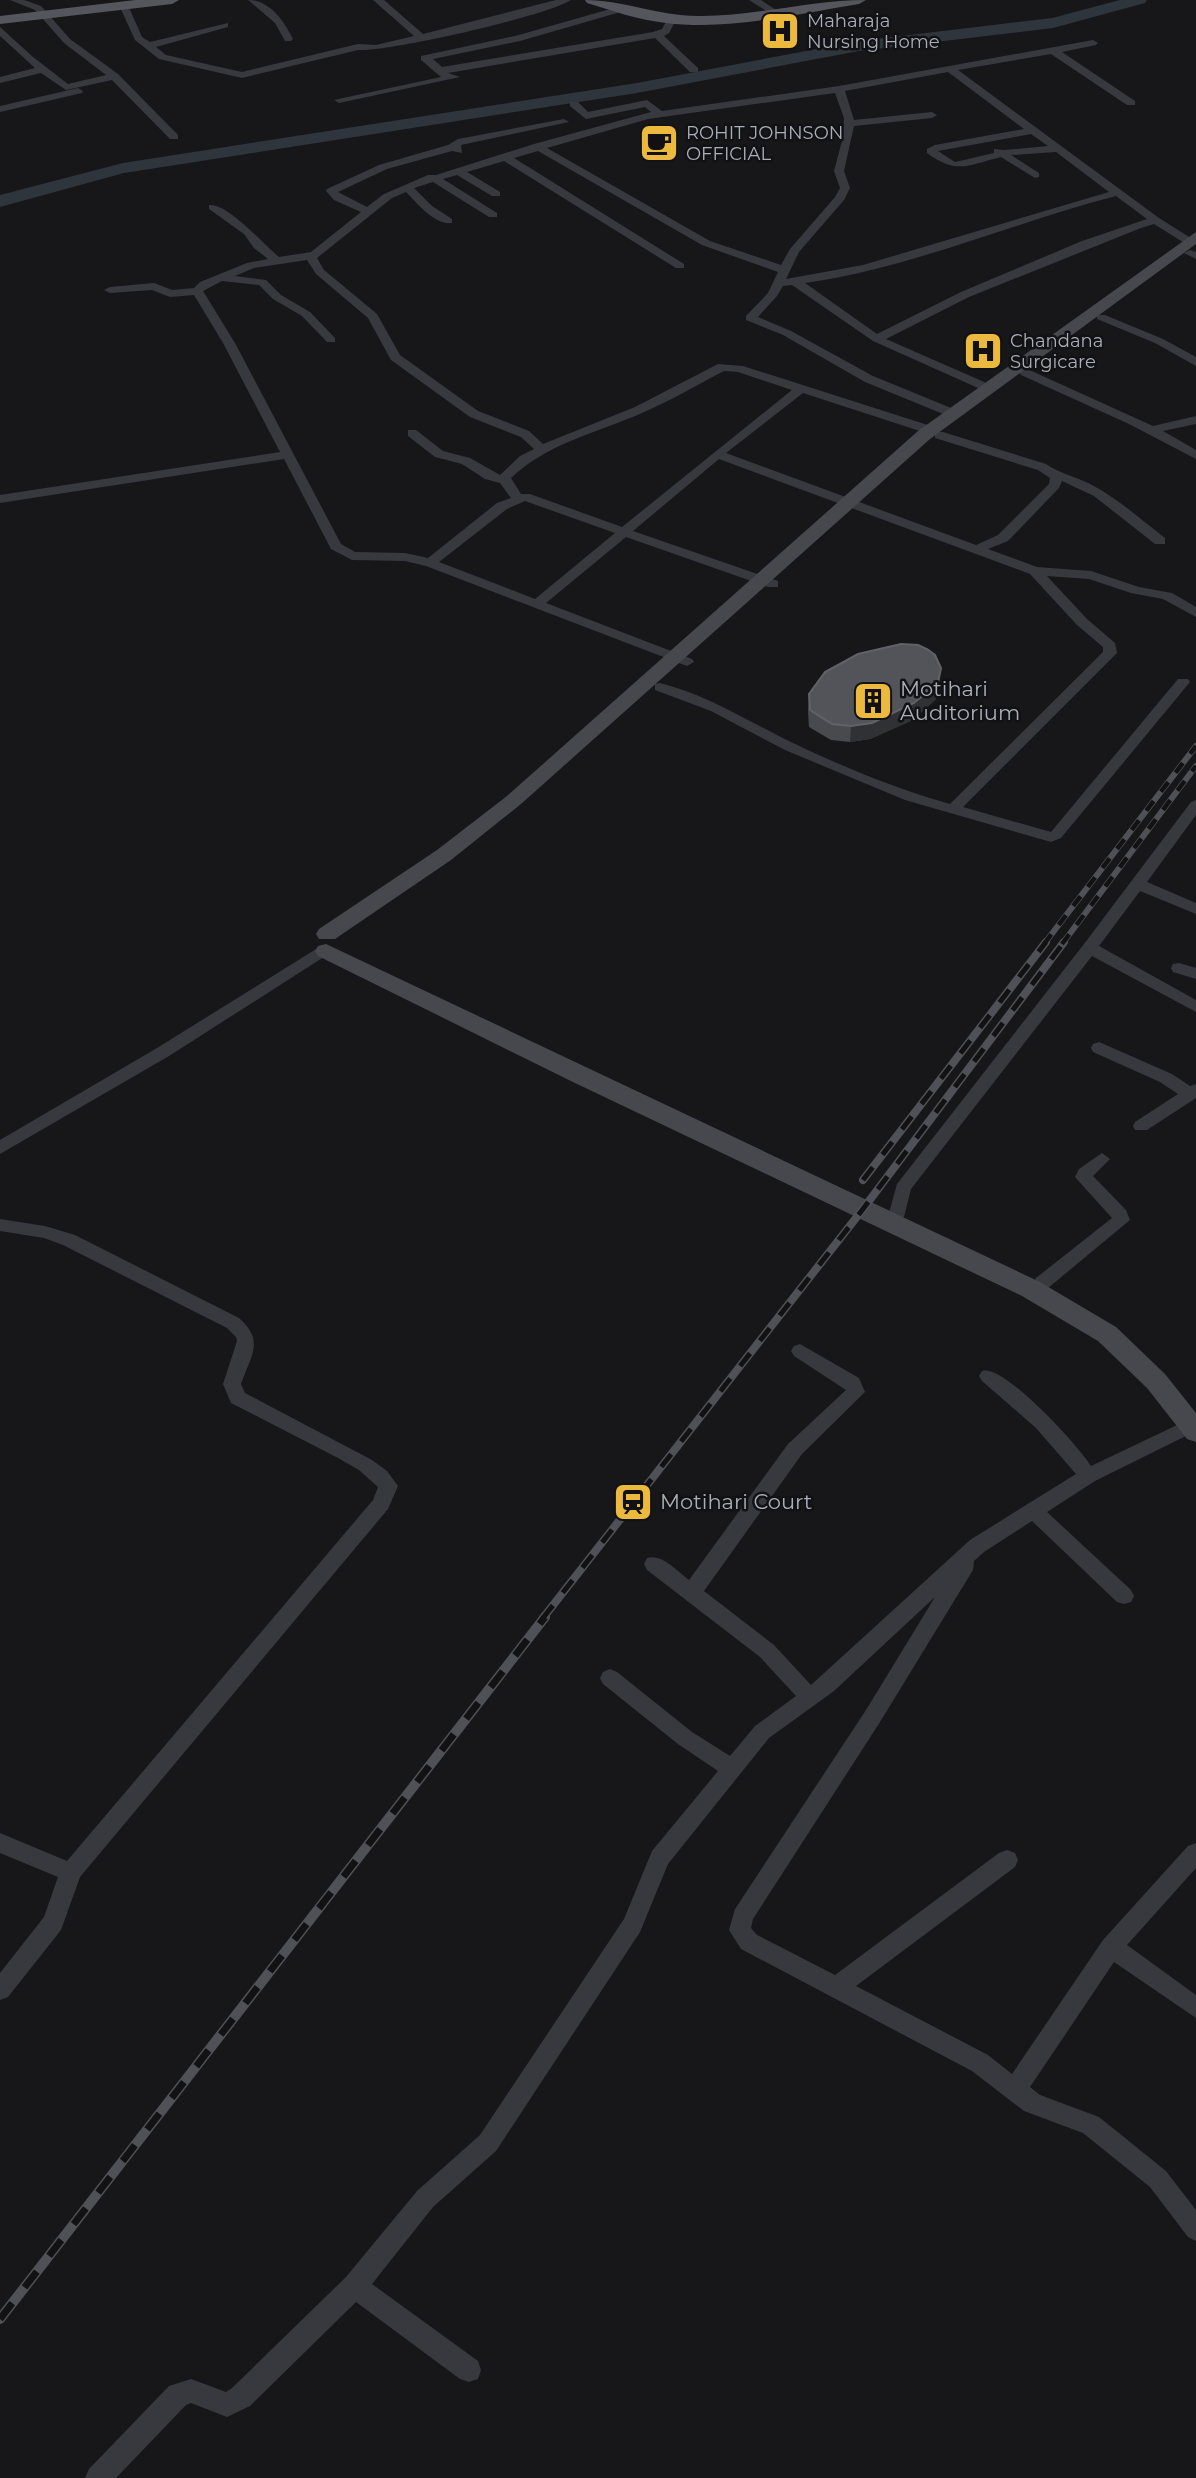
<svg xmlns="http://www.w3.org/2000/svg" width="1196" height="2478" font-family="Montserrat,sans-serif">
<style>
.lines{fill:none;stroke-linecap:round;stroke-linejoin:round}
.river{fill:#2e353d;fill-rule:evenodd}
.street{fill:#38393e;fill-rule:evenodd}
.secondary{fill:#46484e;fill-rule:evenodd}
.primary{fill:#55565d;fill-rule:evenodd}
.rail-far2-casing{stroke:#4f5157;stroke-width:6}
.rail-far1-casing{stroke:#4f5157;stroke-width:8}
.rail-casing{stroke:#4f5157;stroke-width:10}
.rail-far2{stroke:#121214;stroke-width:4.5;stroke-dasharray:12;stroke-linecap:butt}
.rail-far1{stroke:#121214;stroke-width:5;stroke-dasharray:16;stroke-linecap:butt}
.rail{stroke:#121214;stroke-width:7;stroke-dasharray:20;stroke-linecap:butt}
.wall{fill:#484a4e}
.shaded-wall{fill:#303134}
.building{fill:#535459;stroke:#606268;stroke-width:2}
.labels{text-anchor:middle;stroke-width:5;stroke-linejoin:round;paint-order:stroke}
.far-poi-label{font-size:18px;fill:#aaaeb8;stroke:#121214;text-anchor:start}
.poi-label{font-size:21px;fill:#aaaeb8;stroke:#121214;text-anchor:start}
</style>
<rect width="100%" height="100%" fill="#171719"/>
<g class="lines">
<polygon class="river" points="1120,0 1147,0 1145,3 1053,28 859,51 637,93 124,173 0,207 0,195 123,163 637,83 859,41 1052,18"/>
<g class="street">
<polygon points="10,0 24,0 41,6 70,39 118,74 178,135 178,139 170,139 112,80 66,90 41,73 0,83 0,77 35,68 0,36 0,27 33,57 68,84 106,75 64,43 35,10"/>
<path d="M248,0C270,0 284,21 293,39L291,41H285L275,23Z"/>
<path d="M373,0H384L423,34L556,0H571C547,16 388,52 358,50L242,78L159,59L135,40L119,5L127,3L142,37L150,42L228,23V27L156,47L166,55L242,72L358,44L376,45L414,36Z"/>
<polygon points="749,0 761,0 779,12 771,14"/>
<polygon points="621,6 626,9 624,11 520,41 433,59 442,67 653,32 662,29 668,18 671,17 676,20 669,33 664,36 698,68 698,72 690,72 655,38 448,73 460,77 339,103 334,100 441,77 421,60 421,56 515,36"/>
<path d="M1093,40L1098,43L1096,45L1062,52L1135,101V105H1127L1051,54L958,70L1159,218L1194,240V244H1186L1154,224L1141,228L969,297L886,339L991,385L993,388L987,392L873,341L792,285L783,286L777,296L758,317L791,331L873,376L956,410V416H948L865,382L783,335L746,320V316L768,293L778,272L702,245L538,151L514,158L684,264V268H676L504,161L467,172L500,192V196H492L457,175L443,179L497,213V217H489L433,182L414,188L432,206L452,219V223C434,225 417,203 406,192L392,198L317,258L324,270L377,314L400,355L478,411L529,431L543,444L635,407L718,364L743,366L934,427V433H926L803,393L726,453L976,545L998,535L1049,484L1050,478L1038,470L935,438V432H943L1046,464C1061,474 1077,477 1092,485C1119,499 1141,520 1165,538V544H1155L1094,496L1062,481L1059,488L1008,541L988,549L1037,567L1091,571L1139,587L1172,593L1196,607V617L1163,599L1131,593L1089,579L1047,576L1087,619L1115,643L1117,653L963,807L1051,832L1178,679H1188L1190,682L1061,838L1051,842L905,800L785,750L711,711L655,690V684L660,683C708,695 749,722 793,743C843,767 897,789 950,804L1103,652V647L1077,625L1030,574L719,459L633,531L778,581V587H768L626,537L546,603L692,659L694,662L687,666L426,566L405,561L352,560L331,549L284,459L0,503V495L280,452L223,343L194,295L170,297L152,290L110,293L104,290L110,287L154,283L172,290L194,288L200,282L247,263L268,259L254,248L244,234L209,209V205C228,203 264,245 279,257L311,252L361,212L334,200L326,191L327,189L379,165L448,145L458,139L564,119L569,122L461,145L462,153L452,151L387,169L338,192L367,207L384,194L428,175H436L534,144L651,112L645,107L586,119L570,106V102H578L588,112L647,100L662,111L839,86ZM948,72L1024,129L935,145L927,149V153C957,175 968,165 1001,157L1035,178L1039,177V173L1011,155L1056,152L1109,192L863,265L786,279L799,252L844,200L850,188L844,171L854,126L932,118L937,115L932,112L854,120L845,91ZM835,93L844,118L843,137L834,171L840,188L835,197L790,249L781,265L710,241L547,148L648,119ZM1031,134L1048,146L1004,150L994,149V153L955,162L938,151ZM1116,196L1147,219L1082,241L961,292L877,334L805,283C911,268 1012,223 1116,196ZM307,260L316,274L368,318L391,360L470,417L521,437L534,449L520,456L500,475L470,458L443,451L416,430H408V436L435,457L462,464L485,479L500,483L511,498L497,503L428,558L405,553L355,552L341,544L235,343L203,291L222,281L259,285L273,299L302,316L327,342H335V338L310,312L281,295L266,280L235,276L254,268ZM724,371L738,372L792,390L622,527L530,494H521L511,478C548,443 596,433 642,413C670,401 697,385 724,371ZM525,501L615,533L535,599L439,562L507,509Z"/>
<polygon points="78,88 83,91 82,93 0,112 0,106"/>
<polygon points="1190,250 1196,252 1196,259 1184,253"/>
<polygon points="1097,315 1105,315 1163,339 1196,357 1196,366 1155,343 1097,319"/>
<polygon points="1025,368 1153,426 1196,416 1196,424 1163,431 1196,450 1196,459 1129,424 1021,375 1019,372"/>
<polygon points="1196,800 1196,815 1147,882 1196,903 1196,914 1140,891 1099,946 1196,1000 1196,1012 1092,956 911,1189 904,1217 892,1217 889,1213 897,1184 1084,944 1191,802"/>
<polygon points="321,946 329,951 327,955 169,1056 0,1154 0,1140 157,1048"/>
<polygon points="1179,963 1196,968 1196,979 1173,972 1171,968 1173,964"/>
<polygon points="1099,1042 1172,1074 1190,1086 1196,1084 1196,1098 1147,1130 1135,1130 1133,1126 1135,1122 1178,1094 1160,1082 1093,1052 1091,1048 1093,1044"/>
<polygon points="1102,1153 1110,1159 1093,1176 1126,1210 1130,1220 1048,1288 1036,1288 1033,1283 1036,1278 1112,1218 1075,1177 1079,1169"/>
<path d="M0,1219L45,1226L75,1235L239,1318C265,1341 251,1355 241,1384L245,1393L372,1460L387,1471L398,1486L388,1509L80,1877L61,1930L8,1997L0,2000V1973L44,1917L58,1877L0,1853V1833L67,1861L373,1500L378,1487L359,1470L338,1458L231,1403L223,1384L237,1341L236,1337L227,1328L63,1245L44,1238L0,1231Z"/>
<path d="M800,1344L859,1378L865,1392L802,1454L704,1591L774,1645L811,1685L970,1540L1076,1474L1036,1428L982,1381L979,1376L982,1371C1004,1364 1078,1445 1091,1466L1196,1416V1431L1095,1481L1047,1512L1131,1590L1134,1596L1131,1602L1124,1604L1117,1602L1032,1521L984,1552L974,1561L973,1570L880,1722L753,1919L751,1928L757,1935L835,1975L999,1853L1007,1850L1015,1853L1018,1860L1015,1867L856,1986L988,2055L1012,2074L1103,1940L1188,1846L1196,1843V1868L1127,1945L1196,1995V2018L1114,1962L1030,2087L1040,2095L1099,2117L1166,2171L1196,2210V2241L1188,2237L1150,2187L1083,2133L1024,2111L972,2071L741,1949L729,1930L735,1909L866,1710L935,1597L834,1691L769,1738L668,1864L640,1932L496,2151L433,2207L372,2284L478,2361L481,2370L478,2379L469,2382L460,2379L356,2302L250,2406L227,2417L191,2403L186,2405L116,2478H85L89,2469L169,2386L191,2379L226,2392L232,2388L346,2277L417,2191L480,2135L624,1919L652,1851L718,1771L678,1744L603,1684L600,1678L603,1672L610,1669L617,1672L692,1732L730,1756L755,1726L796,1696L760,1657L647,1570L644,1564L647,1558C662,1553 677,1571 689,1580L788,1444L846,1390L794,1356L791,1351L794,1346Z"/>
</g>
<g class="secondary">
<polygon points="1196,232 1196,244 930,439 521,804 451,860 335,939 319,939 316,934 319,929 437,850 507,796 918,431"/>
<polygon points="326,944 1040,1282 1116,1327 1165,1374 1196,1413 1196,1442 1187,1439 1147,1388 1098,1341 1022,1296 575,1083 318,956 315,951 318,946"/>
</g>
<g class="primary">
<polygon points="135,0 179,0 172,4 0,24 0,16"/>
<path d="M585,0C624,0 661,17 701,16C757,16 811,0 866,0L859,4C796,14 730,31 666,23C639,20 613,11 587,3Z"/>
</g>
<g class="rail-far2-casing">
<g id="rail-far2">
<polyline points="1044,944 1196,746"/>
<polyline points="1062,944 1196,766"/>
</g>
</g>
<g class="rail-far1-casing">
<g id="rail-far1">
<polyline points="863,1180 1046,942"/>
<polyline points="543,1618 863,1209 1064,942"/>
</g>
</g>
<g class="rail-casing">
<polyline id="rail" points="0,2319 545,1617"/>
</g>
<use href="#rail-far2" class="rail-far2"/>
<use href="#rail-far1" class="rail-far1"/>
<use href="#rail" class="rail"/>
</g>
<polygon class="wall" points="939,684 936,699 913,720 870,739 850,742 831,740 809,727 808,711 809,694"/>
<polygon class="shaded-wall" points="941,668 936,699 913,720 870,739 850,742 851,726"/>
<polygon class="building" points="901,644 918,645 927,649 935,655 941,668 938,683 914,703 872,723 851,726 832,724 810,710 809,694 825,672 858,654"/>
<defs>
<g id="hospital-square" transform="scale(2.0125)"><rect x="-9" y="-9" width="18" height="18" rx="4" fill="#eab93e" stroke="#121214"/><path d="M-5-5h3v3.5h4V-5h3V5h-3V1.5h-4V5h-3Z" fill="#111"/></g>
<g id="cafe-square" transform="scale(2.0125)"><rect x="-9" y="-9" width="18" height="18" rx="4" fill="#eab93e" stroke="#121214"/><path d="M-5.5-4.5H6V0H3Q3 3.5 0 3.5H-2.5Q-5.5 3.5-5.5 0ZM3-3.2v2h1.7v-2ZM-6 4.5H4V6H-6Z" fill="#111"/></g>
<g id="building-square" transform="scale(2.0125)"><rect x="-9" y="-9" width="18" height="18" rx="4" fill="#eab93e" stroke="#121214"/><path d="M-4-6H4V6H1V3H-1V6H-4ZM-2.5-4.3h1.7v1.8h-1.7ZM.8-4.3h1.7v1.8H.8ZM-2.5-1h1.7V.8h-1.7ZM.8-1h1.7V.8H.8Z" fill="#111"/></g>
<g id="station-square" transform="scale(2.0125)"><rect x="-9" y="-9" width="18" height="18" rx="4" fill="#eab93e" stroke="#121214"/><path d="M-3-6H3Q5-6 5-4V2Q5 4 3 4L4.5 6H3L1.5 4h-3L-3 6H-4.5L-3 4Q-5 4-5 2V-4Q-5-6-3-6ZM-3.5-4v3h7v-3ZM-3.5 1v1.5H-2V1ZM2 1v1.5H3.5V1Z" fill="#111"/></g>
</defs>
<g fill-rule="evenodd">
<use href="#hospital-square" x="780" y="31"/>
<use href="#cafe-square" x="659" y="143"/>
<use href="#hospital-square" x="983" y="351"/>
<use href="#building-square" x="873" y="701"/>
<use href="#station-square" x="633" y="1502"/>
</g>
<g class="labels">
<g class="far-poi-label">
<text x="807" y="27">Maharaja<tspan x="807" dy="21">Nursing Home</tspan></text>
<text x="686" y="139">ROHIT JOHNSON<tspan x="686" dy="21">OFFICIAL</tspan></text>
<text x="1010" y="347">Chandana<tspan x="1010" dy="21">Surgicare</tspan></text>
</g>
<g class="poi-label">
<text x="900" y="696">Motihari<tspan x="900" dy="24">Auditorium</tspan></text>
<text x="660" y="1509">Motihari Court</text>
</g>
</g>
</svg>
